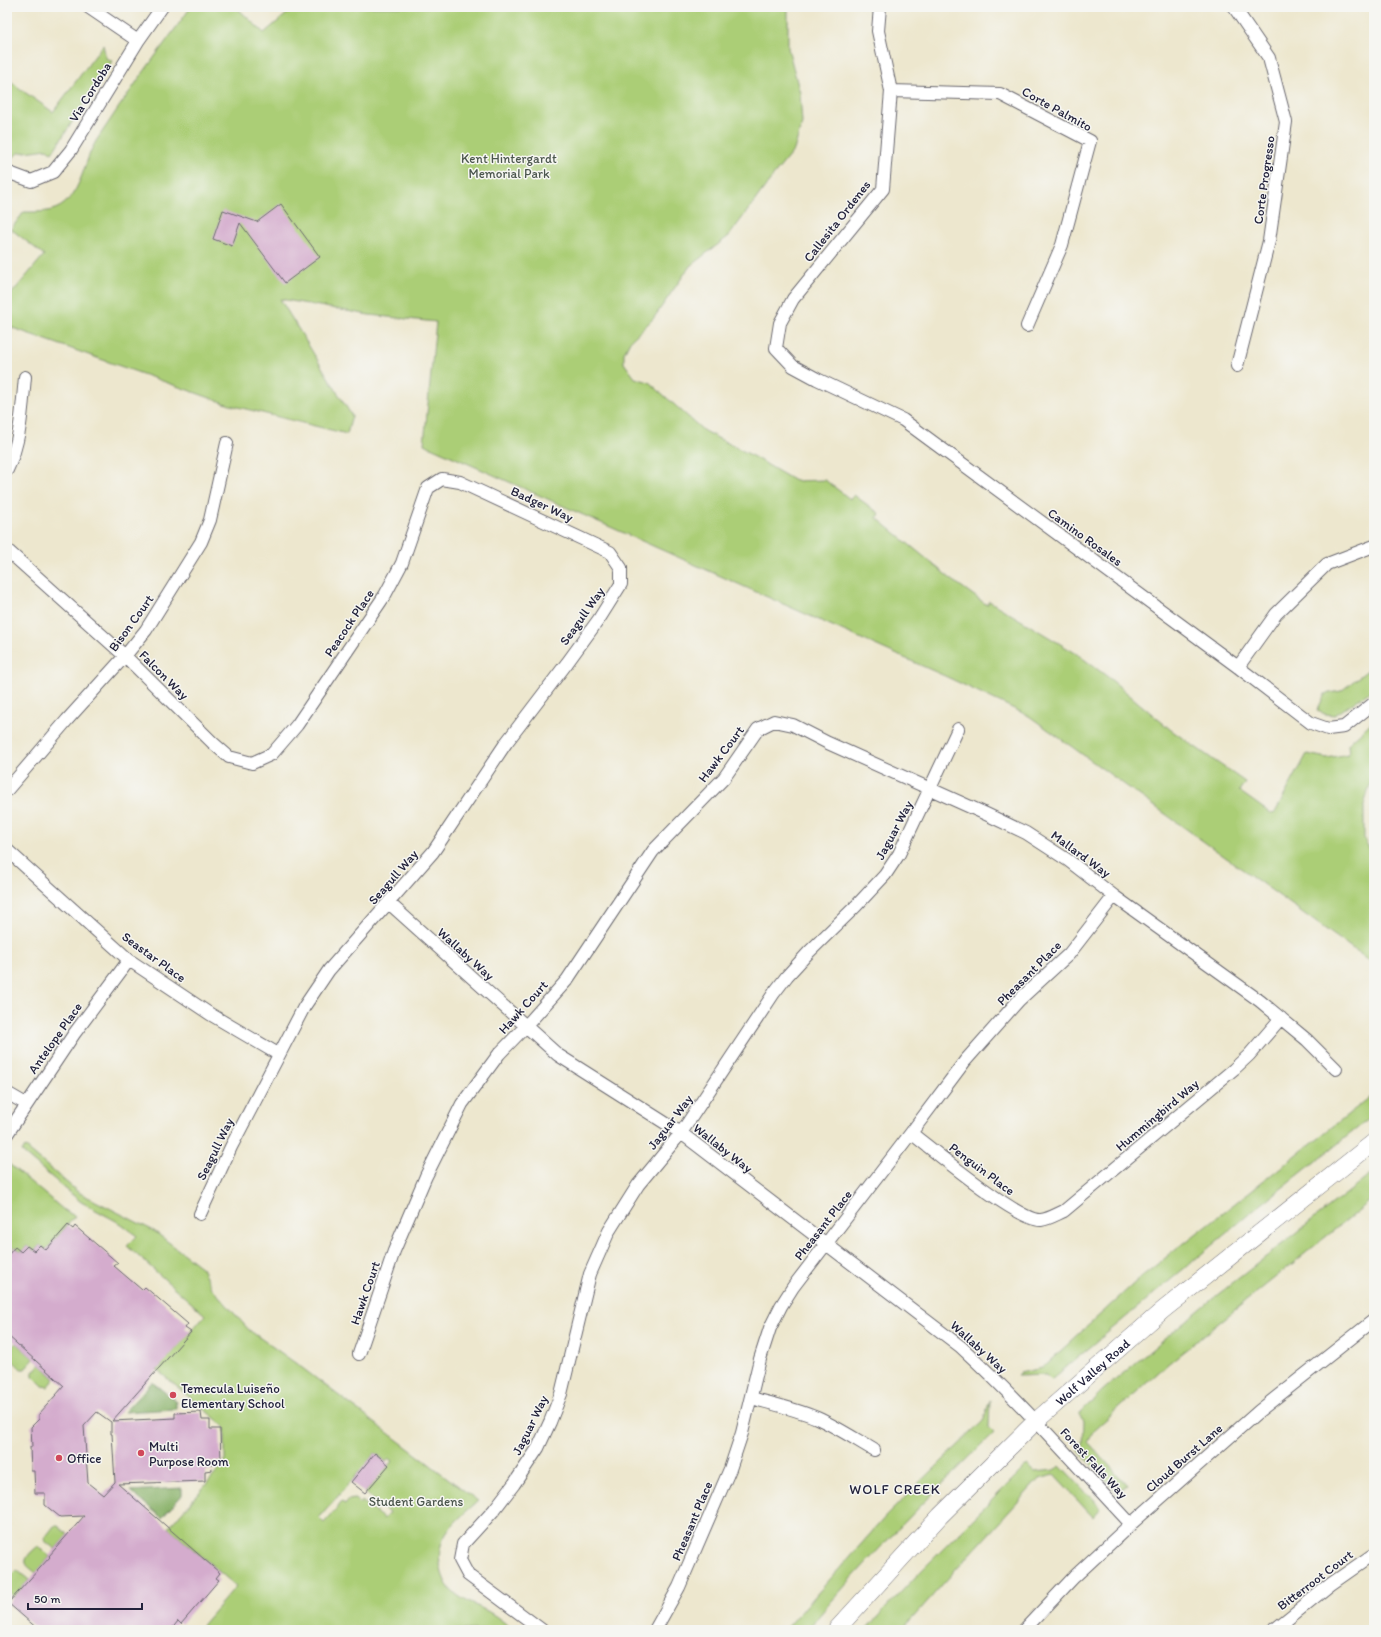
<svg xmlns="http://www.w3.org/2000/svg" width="1381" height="1637" font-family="Itim,sans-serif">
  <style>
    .green { fill: #abce76; stroke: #667858; fill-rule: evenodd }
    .forest { fill: #88b167; stroke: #556a51 }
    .building { fill: #d4accd; fill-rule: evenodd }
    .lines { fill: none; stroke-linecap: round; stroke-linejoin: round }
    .minor-casing { stroke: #69676e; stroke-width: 14 }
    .secondary-casing { stroke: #69676e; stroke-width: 18 }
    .minor { stroke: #fff; stroke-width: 12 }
    .secondary { stroke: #fff; stroke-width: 17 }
    .poi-dot { fill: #d1495b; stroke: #f6f6f2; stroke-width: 1.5 }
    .labels { text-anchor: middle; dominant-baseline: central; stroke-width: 3; stroke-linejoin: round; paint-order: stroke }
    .street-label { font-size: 13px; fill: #22223b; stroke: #f6f6f2 }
    .park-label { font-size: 13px; fill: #4b564d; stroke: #f6f6f2 }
    .poi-label { font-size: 13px; fill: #22223b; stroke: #f6f6f2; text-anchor: start }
    .neighbourhood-label { font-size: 14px; letter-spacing: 1px; fill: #22223b; stroke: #f6f6f2 }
  </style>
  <rect width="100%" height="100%" fill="#f6f6f2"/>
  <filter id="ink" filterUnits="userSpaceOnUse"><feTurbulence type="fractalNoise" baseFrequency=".025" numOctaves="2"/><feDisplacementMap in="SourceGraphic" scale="8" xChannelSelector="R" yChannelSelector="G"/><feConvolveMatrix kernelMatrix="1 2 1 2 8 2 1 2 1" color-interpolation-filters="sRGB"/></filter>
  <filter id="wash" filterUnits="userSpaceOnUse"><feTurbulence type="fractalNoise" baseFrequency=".012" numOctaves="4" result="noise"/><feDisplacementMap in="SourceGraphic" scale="16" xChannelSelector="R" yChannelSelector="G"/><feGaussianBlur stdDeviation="0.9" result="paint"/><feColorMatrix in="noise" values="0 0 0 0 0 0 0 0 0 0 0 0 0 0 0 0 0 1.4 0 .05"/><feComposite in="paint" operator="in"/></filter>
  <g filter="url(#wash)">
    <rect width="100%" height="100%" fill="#ede7ce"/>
    <!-- green -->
    <path class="green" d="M 191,7 L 236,7 L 264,33 L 295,7 L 788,7 L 788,48 L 800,93 L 802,123 L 794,150 L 773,176 L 729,236 L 690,266 L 653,319 L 630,341 L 624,353 L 624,363 L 635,378 L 649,382 L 704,431 L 749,454 L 795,481 L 825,480 L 850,499 L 854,495 L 880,514 L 877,518 L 951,579 L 987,605 L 989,601 L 1077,654 L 1108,677 L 1171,730 L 1245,782 L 1239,791 L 1270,813 L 1274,814 L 1277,809 L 1307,754 L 1327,758 L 1349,754 L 1348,744 L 1374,720 L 1374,778 L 1371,782 L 1364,805 L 1364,839 L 1374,857 L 1374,964 L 1029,716 L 947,677 L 424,444 L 436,322 L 369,315 L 280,299 L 352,416 L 347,434 L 230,405 L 7,326 L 7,299 L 44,255 L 11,229 L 24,212 C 38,212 54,213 65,203 C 83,187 84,160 96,141 C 126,95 159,51 191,7 Z
      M 103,45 L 106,58 L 112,61 L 52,153 L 47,149 L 18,153 L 13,158 L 7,154 L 7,78 L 23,91 L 53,112 Z
      M 1374,665 L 1374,689 L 1335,715 L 1325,714 L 1317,711 L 1325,694 L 1341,691 Z
      M 1374,1094 L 1374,1115 L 1248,1215 L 1051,1380 L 1046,1375 L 1017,1376 L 1020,1373 L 1042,1368 L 1141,1277 Z
      M 25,1147 L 78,1192 L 154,1231 L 202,1268 L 211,1287 L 249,1330 L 301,1367 L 478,1501 C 457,1520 433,1537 441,1569 C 443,1578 447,1587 454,1593 C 464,1601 478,1606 489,1612 C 498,1617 506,1624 514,1630 L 198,1630 L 236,1586 L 168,1528 L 225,1463 L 225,1429 L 223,1425 L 157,1370 L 205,1315 L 127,1246 L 137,1236 L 116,1221 L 81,1202 L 22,1152 ZM 375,1453 L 386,1462 L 389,1459 L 392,1461 L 381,1474 L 367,1463 ZM 360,1471 L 373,1483 L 365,1493 L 389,1513 L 384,1519 L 362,1501 L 360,1504 L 355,1499 L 348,1500 L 345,1504 L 342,1502 L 324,1523 L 319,1518 Z
      M 9,1164 L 65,1211 L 75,1216 L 46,1250 L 40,1245 L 34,1251 L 27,1246 L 21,1252 L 15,1247 L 7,1256 L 7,1167 Z
      M 1374,1172 L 1374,1198 L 1169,1363 L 1093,1431 L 1088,1442 L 1127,1485 L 1118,1493 L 1078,1450 L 1083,1446 L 1084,1420 L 1079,1414 L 1102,1391 L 1216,1296 Z
      M 16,1343 L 34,1359 L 25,1369 L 21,1369 L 8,1356 L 8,1351 Z
      M 40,1364 L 55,1379 L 48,1387 L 43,1386 L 33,1376 L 33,1372 Z
      M 990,1400 L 989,1428 L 994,1433 C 929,1497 865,1560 807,1630 L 785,1630 L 886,1516 L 983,1421 Z
      M 1027,1465 L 1035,1472 L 1055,1470 L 1060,1465 L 1101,1508 L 1093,1517 L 1054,1475 L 1039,1479 L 942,1585 L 902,1630 L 865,1630 L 921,1571 Z
      M 54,1526 L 58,1526 L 68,1535 L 55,1549 L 45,1541 L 44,1539 Z
      M 37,1547 L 40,1547 L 50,1557 L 36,1573 C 33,1570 27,1567 26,1563 C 24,1558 33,1550 37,1547 Z
      M 17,1570 L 29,1580 L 14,1597 L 7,1591 L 7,1580 Z"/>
    <!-- forest -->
    <path class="forest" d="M 152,1382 L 176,1401 L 176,1409 L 124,1412 Z
      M 182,1488 L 182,1495 L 162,1518 L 130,1491 Z"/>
    <g id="blocks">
      <!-- building -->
      <path class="building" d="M 281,204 L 320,257 L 285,283 L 240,223 L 232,246 L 213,239 L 223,210 L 257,222 Z
        M 68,1225 L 73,1229 L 75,1226 L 118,1263 L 114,1266 L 142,1290 L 145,1287 L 188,1324 L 185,1328 L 191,1332 L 112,1421 L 175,1418 L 175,1413 L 201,1412 L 202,1420 L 210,1420 L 210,1429 L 220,1429 L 221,1461 L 211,1461 L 212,1470 L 205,1471 L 205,1481 L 118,1484 L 220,1573 L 216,1578 L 219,1580 L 181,1624 L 178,1621 L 171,1630 L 39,1630 L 8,1603 L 50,1557 L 49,1556 L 84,1516 L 60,1517 L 45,1505 L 45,1493 L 35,1493 L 34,1471 L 31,1471 L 30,1447 L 32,1447 L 31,1427 L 39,1419 L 39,1414 L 64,1386 L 7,1335 L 7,1256 L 15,1247 L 21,1252 L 27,1246 L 34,1251 L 40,1245 L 46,1250 ZM 97,1412 L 111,1422 L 111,1434 L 112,1434 L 115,1482 L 103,1495 L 88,1483 L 84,1426 Z
        M 375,1453 L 389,1465 L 365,1493 L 351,1482 Z"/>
    </g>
  </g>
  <g filter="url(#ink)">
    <use href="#blocks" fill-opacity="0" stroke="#69676e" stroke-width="1"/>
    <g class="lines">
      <defs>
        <path id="minor" d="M 88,7 L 138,41
          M 880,7 L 878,31 L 891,91 L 883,189 L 793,299 L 780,323 L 776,348 L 793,366 L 817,379 L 903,420 L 1238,667 L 1311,723 L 1328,729 L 1344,727 L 1374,703
          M 1234,7 L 1269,58 L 1286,122 L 1269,241 L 1237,366
          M 891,91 L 1000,94 L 1090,141 L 1062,245 L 1027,326
          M 7,172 L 31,181 L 53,172 L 71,150 L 138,41 L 162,7
          M 7,470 C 21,441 22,408 25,377
          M 7,550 L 125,656 L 213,743 L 229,757 L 252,763 L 272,754 L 297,725 L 385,595 L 402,563 L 428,488 L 442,479 L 460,482 L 610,552 L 621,568 L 621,584 L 599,619 L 567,663 L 506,743 L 433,852 L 329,970 L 304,1007 L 231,1147 L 200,1214
          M 1238,667 L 1276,614 L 1327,564 L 1374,546
          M 7,790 L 67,720 L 125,656 L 146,630 L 201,542 L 210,520 L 227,443
          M 7,850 L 129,960 L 210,1014 L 278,1054
          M 389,903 L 558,1055 L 681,1133 L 961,1347 C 1022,1403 1075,1464 1131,1524
          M 7,1093 L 26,1104
          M 911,1133 C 933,1150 1019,1222 1041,1220 C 1049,1219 1057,1214 1064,1211 L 1234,1069 L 1249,1055 L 1281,1018
          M 7,1134 L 74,1034 L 129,960
          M 359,1354 L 394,1251 L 426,1176 L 462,1104 L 499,1054 L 526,1026 L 567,980 L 653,851 L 724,778 L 758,729 L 774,721 L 793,725 L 828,743 L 986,814 L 1026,833 L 1069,861 L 1114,896 L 1260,1001 L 1307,1040 L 1336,1069
          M 751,1398 C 773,1404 796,1409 817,1418 C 837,1427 855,1439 874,1450
          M 542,1630 L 468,1575 L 460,1560 L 463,1544 L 494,1510 L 514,1484 L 538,1448 L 550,1422 L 561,1394 L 590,1274 L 609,1231 L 638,1185 L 681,1133 L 774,993 L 787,976 L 809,952 L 856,906 L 885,875 L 899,854 L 958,729
          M 655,1630 L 679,1587 L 730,1469 L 742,1433 L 760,1359 L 770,1328 L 781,1306 L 793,1287 L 911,1133 L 965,1061 L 1019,1000 L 1069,954 L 1114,896
          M 1024,1630 L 1074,1577 L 1131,1524 L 1259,1411 L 1374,1320
          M 1274,1630 L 1331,1584 L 1374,1554"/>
        <g id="secondary">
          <path id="s1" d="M 836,1630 L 940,1516 L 1036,1421 L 1163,1310 L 1374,1142"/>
        </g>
      </defs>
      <!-- minor casing -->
      <use href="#minor" class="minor-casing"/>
      <!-- secondary casing -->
      <use href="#secondary" class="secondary-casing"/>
      <!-- minor -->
      <use href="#minor" class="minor"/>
      <!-- secondary -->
      <use href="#secondary" class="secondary"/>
    </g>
  </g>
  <!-- markers -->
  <g class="poi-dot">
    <circle cx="173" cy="1395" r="4"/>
    <circle cx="141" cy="1453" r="4"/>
    <circle cx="59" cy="1458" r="4"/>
  </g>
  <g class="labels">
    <!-- street labels -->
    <g class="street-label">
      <text transform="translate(90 92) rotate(-58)">Via Cordoba</text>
      <text transform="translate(1057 109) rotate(29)">Corte Palmito</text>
      <text transform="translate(1264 180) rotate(-82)">Corte Progresso</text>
      <text transform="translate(837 221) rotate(-52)">Callesita Ordenes</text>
      <text transform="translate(542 504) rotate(25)">Badger Way</text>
      <text transform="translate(1085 537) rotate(36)">Camino Rosales</text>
      <text transform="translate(582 616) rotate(-55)">Seagull Way</text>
      <text transform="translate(131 623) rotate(-54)">Bison Court</text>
      <text transform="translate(349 623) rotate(-56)">Peacock Place</text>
      <text transform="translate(164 675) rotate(45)">Falcon Way</text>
      <text transform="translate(721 754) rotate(-53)">Hawk Court</text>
      <text transform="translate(894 830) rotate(-62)">Jaguar Way</text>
      <text transform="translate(1081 854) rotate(36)">Mallard Way</text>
      <text transform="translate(393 877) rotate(-49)">Seagull Way</text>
      <text transform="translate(466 954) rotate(42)">Wallaby Way</text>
      <text transform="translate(154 957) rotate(36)">Seastar Place</text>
      <text transform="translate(1029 973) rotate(-45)">Pheasant Place</text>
      <text transform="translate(523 1007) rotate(-48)">Hawk Court</text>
      <text transform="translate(55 1038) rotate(-55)">Antelope Place</text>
      <text transform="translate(1157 1115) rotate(-40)">Hummingbird Way</text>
      <text transform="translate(670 1122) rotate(-53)">Jaguar Way</text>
      <text transform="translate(723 1148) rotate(38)">Wallaby Way</text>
      <text transform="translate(215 1149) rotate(-64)">Seagull Way</text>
      <text transform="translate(982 1169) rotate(37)">Penguin Place</text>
      <text transform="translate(823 1225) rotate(-52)">Pheasant Place</text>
      <text transform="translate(365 1293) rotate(-71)">Hawk Court</text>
      <text transform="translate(979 1347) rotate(42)">Wallaby Way</text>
      <text stroke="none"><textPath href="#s1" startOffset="364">Wolf Valley Road</textPath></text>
      <text transform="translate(530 1425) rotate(-64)">Jaguar Way</text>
      <text transform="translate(1184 1458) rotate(-41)">Cloud Burst Lane</text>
      <text transform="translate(1094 1463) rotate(47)">Forest Falls Way</text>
      <text transform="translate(692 1521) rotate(-67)">Pheasant Place</text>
      <text transform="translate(1315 1580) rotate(-37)">Bitterroot Court</text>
    </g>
    <!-- park labels -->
    <g class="park-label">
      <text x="509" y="158">Kent Hintergardt<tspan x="509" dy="15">Memorial Park</tspan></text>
      <text x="416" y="1501">Student Gardens</text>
    </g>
    <!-- poi labels -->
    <g class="poi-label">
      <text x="181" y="1388">Temecula Luiseño<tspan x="181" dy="15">Elementary School</tspan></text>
      <text x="149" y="1446">Multi<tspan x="149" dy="15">Purpose Room</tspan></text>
      <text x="67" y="1458">Office</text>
    </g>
    <!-- neighbourhood labels -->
    <g class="neighbourhood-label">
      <text x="895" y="1489">WOLF CREEK</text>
    </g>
  </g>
  <!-- margin -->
  <rect width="1381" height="1637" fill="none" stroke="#f6f6f2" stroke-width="24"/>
  <!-- scale -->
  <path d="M28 1603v6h114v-6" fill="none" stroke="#22223b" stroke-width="2"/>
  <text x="34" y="1603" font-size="12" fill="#22223b" stroke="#f6f6f2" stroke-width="3" paint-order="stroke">50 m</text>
</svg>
